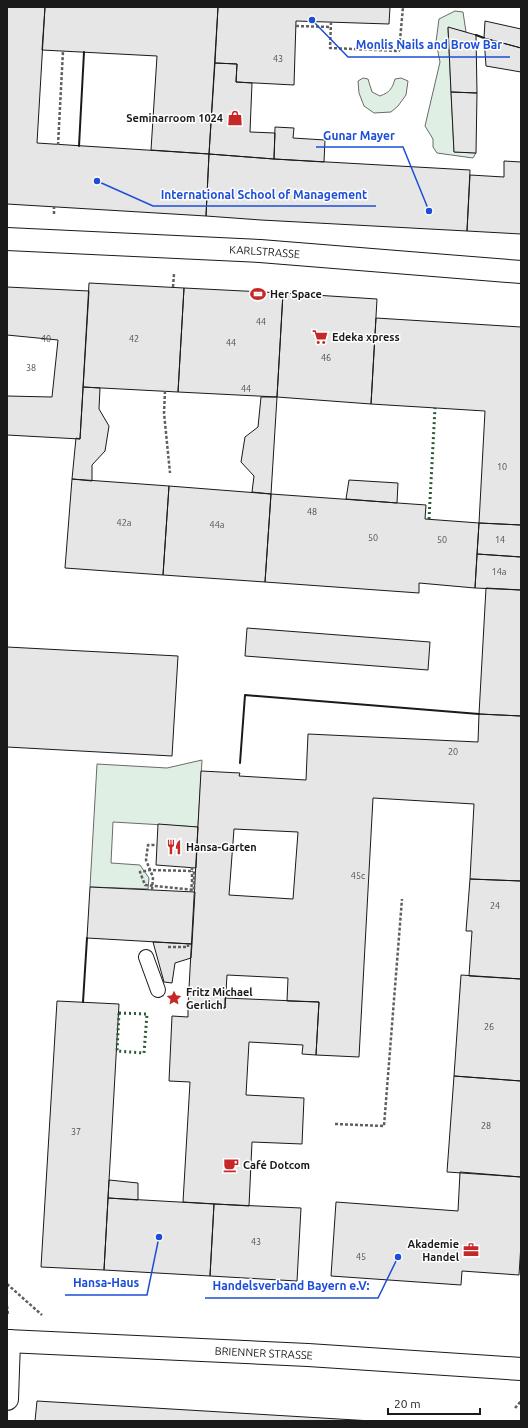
<svg xmlns="http://www.w3.org/2000/svg" width="528" height="1428" font-family="Ubuntu,sans-serif">
  <style>
    .green { fill: #e0efe3; stroke: #6a6a6a }
    .building { fill: #e6e6e6; stroke: #1a1a1a; fill-rule: evenodd }
    .lines { fill: none; stroke-linecap: round; stroke-linejoin: round }
    .service-casing { stroke: #1a1a1a; stroke-width: 16 }
    .minor-casing { stroke: #1a1a1a; stroke-width: 24 }
    .secondary-casing { stroke: #1a1a1a; stroke-width: 24 }
    .path { stroke: #5f5f5f; stroke-width: 2.5; stroke-dasharray: 3 2; stroke-linecap: butt }
    .service { stroke: #fff; stroke-width: 14 }
    .minor { stroke: #fff; stroke-width: 22 }
    .secondary { stroke: #fff; stroke-width: 22 }
    .path-bridge { stroke: #5f5f5f; stroke-width: 2.5; stroke-dasharray: 3 2; stroke-linecap: butt }
    .hedge { stroke: #2b5a34; stroke-width: 3; stroke-dasharray: 2 3; stroke-linecap: butt }
    .wall { stroke: #1a1a1a; stroke-width: 2 }
    .labels { text-anchor: middle; dominant-baseline: central; stroke-width: 3; stroke-linejoin: round; paint-order: stroke }
    .number-label { font-size: 9px; fill: #4d4d4d }
    .poi-label { font-size: 11px; font-weight: bold; fill: #1a1a1a; stroke: #fff; text-anchor: start }
    .street-label { font-size: 11px; fill: #1a1a1a; stroke: #fff }
    .leader { fill: none; stroke: #1d4ed8; stroke-width: 1.5 }
    .callout-dot { fill: #1d4ed8; stroke: #fff; stroke-width: 1.5 }
    .callout-label { font-size: 12px; text-anchor: middle; font-weight: bold; fill: #1d4ed8; stroke: #fff; stroke-width: 3; stroke-linejoin: round; paint-order: stroke }
  </style>
  <rect width="100%" height="100%" fill="#fff"/>
  <!-- green -->
  <path class="green" d="M 455,11 L 463,12 L 466,32 L 448,28 L 454,152 L 476,153 L 473,158 L 437,153 L 433,147 L 433,139 L 425,126 L 440,62 L 436,42 L 439,19 Z
    M 363,78 L 368,79 L 372,92 L 380,96 C 390,92 392,89 395,79 L 401,78 L 408,81 L 406,95 L 398,106 L 391,112 L 374,113 L 364,106 L 359,93 L 358,81 Z
    M 202,760 L 198,827 L 113,822 L 111,863 L 140,865 L 149,878 L 148,889 L 90,887 L 97,764 L 167,768 Z"/>
  <!-- building -->
  <path class="building" d="M 7,7 L 45,7 L 37,143 L 209,154 L 206,216 L 7,204 Z
    M 45,7 L 218,7 L 209,154 L 151,150 L 157,56 L 42,50 Z
    M 218,7 L 390,7 L 389,24 L 296,21 L 294,85 L 236,82 L 237,64 L 215,63 Z
    M 485,21 L 521,29 L 521,48 L 484,38 Z
    M 448,27 L 476,35 L 477,93 L 451,92 Z
    M 484,38 L 521,48 L 521,72 L 486,66 Z
    M 215,63 L 237,64 L 236,82 L 252,83 L 250,132 L 275,133 L 274,159 L 209,154 Z
    M 451,92 L 477,93 L 476,153 L 454,152 Z
    M 275,127 L 294,128 L 293,138 L 325,140 L 324,162 L 274,159 Z
    M 209,154 L 274,159 L 470,170 L 467,231 L 261,220 L 206,216 Z
    M 504,161 L 521,162 L 521,234 L 467,231 L 470,175 L 504,177 Z
    M 89,283 L 184,288 L 178,392 L 83,387 Z
    M 7,287 L 89,291 L 80,439 L 7,435 Z
    M 184,288 L 283,293 L 277,397 L 178,392 Z
    M 283,293 L 377,299 L 371,404 L 277,397 Z
    M 376,318 L 521,327 L 521,525 L 479,523 L 485,411 L 371,404 Z
    M 7,335 L 58,340 L 52,397 L 7,396 Z
    M 83,387 L 100,388 L 99,409 L 109,426 L 105,451 L 92,465 L 92,481 L 72,479 L 76,438 L 80,439 Z
    M 261,397 L 277,397 L 271,494 L 252,492 L 254,476 L 241,462 L 245,437 L 258,427 Z
    M 72,479 L 169,486 L 163,575 L 65,568 Z
    M 349,480 L 398,483 L 397,503 L 346,499 Z
    M 169,486 L 271,494 L 265,582 L 163,575 Z
    M 271,494 L 426,505 L 425,519 L 479,523 L 475,588 L 419,583 L 419,593 L 265,582 Z
    M 479,523 L 521,525 L 521,557 L 477,554 Z
    M 477,554 L 521,557 L 521,590 L 475,588 Z
    M 486,588 L 521,590 L 521,716 L 479,714 Z
    M 247,628 L 430,642 L 428,670 L 245,656 Z
    M 7,647 L 178,656 L 172,756 L 7,747 Z
    M 479,714 L 521,716 L 521,881 L 470,879 L 474,804 L 373,798 L 359,1057 L 316,1055 L 319,1002 L 287,1001 L 288,978 L 227,975 L 225,1008 L 188,1006 L 201,771 L 240,773 L 239,776 L 306,780 L 308,734 L 478,742 ZM 234,829 L 298,832 L 293,899 L 229,895 Z
    M 158,824 L 198,827 L 196,868 L 156,865 Z
    M 470,879 L 521,881 L 521,979 L 469,976 L 472,931 L 466,931 Z
    M 90,887 L 195,892 L 192,944 L 87,938 Z
    M 153,942 L 192,944 L 191,958 L 175,963 L 172,983 L 164,982 Z
    M 461,975 L 521,979 L 521,1081 L 454,1076 Z
    M 225,998 L 319,1002 L 316,1055 L 302,1054 L 303,1045 L 249,1042 L 246,1095 L 304,1098 L 302,1144 L 252,1142 L 249,1206 L 183,1202 L 190,1082 L 169,1081 L 172,1016 L 188,1017 L 188,1006 L 225,1008 Z
    M 57,1001 L 119,1004 L 104,1270 L 41,1267 Z
    M 454,1076 L 521,1081 L 521,1177 L 447,1172 Z
    M 460,1172 L 521,1177 L 521,1244 L 519,1275 L 462,1271 L 461,1285 L 331,1276 L 336,1202 L 458,1211 Z
    M 109,1180 L 138,1183 L 138,1200 L 108,1198 Z
    M 108,1198 L 214,1204 L 210,1276 L 104,1270 Z
    M 214,1204 L 301,1208 L 297,1281 L 210,1276 Z
    M 37,1401 L 372,1421 L 35,1421 Z"/>
  <g class="lines">
    <defs>
      <path id="service" d="M 146,957 L 158,990"/>
      <g id="minor">
        <path id="s1" d="M 7,239 L 260,251 L 521,272"/>
        <path d="M 7,1399 L 9,1341"/>
      </g>
      <g id="secondary">
        <path id="s2" d="M 7,1341 L 308,1355 L 521,1369"/>
      </g>
    </defs>
    <!-- service casing -->
    <use href="#service" class="service-casing"/>
    <!-- minor casing -->
    <use href="#minor" class="minor-casing"/>
    <!-- secondary casing -->
    <use href="#secondary" class="secondary-casing"/>
    <!-- path -->
    <path class="path" d="M 331,22 L 330,48 L 399,51 L 403,7
      M 296,26 L 331,27
      M 58,145 L 63,51
      M 54,214 L 54,206
      M 173,287 L 174,274
      M 165,391 L 164,413 L 170,473
      M 192,867 L 192,871 L 150,870 L 140,872 L 145,885 L 194,890 L 194,871 L 192,871
      M 192,882 L 192,871
      M 152,890 L 153,877 L 146,860 L 148,845 L 157,845
      M 168,947 L 188,947 L 188,944
      M 335,1124 L 384,1126 L 402,899
      M 7,1284 L 42,1315
      M 7,1306 L 8,1315
      M 515,1408 L 521,1401"/>
    <!-- service -->
    <use href="#service" class="service"/>
    <!-- minor -->
    <use href="#minor" class="minor"/>
    <!-- secondary -->
    <use href="#secondary" class="secondary"/>
    <!-- path-bridge -->
    <path class="path-bridge" d="M 191,892 L 192,882"/>
    <!-- hedge -->
    <path class="hedge" d="M 429,519 L 435,408
      M 119,1013 L 147,1014 L 144,1053 L 117,1051 Z"/>
    <!-- wall -->
    <path class="wall" d="M 476,35 L 484,38
      M 79,146 L 84,52
      M 240,763 L 245,695 L 479,714
      M 83,1002 L 87,938"/>
  </g>
  <!-- icons -->
  <defs>
    <symbol id="shop-bare" viewBox="-9 -9 18 18"><path d="M-5-2.5h2.3a2.7 3.5 0 0 1 5.4 0H5L5.5 6h-11ZM-1.5-2.5h3a1.5 2.3 0 0 0-3 0Z" fill="#c62828" stroke="#fff" stroke-width="2.5" paint-order="stroke"/></symbol>
    <symbol id="stadium-bare" viewBox="-9 -9 18 18"><path d="M0-5a6.5 5 0 1 0 0 10a6.5 5 0 1 0 0-10ZM-3.5-1.8h7v3.6h-7Z" fill="#c62828" stroke="#fff" stroke-width="2.5" paint-order="stroke"/></symbol>
    <symbol id="supermarket-bare" viewBox="-9 -9 18 18"><path d="M-6-5.5h2.5l.6 2H6L4.5 2H-2.5L-4.4-4H-6ZM-1.5 3.2a1.3 1.3 0 1 0 .1 0ZM3 3.2a1.3 1.3 0 1 0 .1 0Z" fill="#c62828" stroke="#fff" stroke-width="2.5" paint-order="stroke"/></symbol>
    <symbol id="restaurant-bare" viewBox="-9 -9 18 18"><path d="M-5-6h1v4h1v-4h1v4h1v-4h1v5L-1.5 .5V6h-2V.5L-5-1ZM5-6V6H3V1.5H1.5Q1.5-4 5-6Z" fill="#c62828" stroke="#fff" stroke-width="2.5" paint-order="stroke"/></symbol>
    <symbol id="sight-bare" viewBox="-9 -9 18 18"><path d="M0-6L1.8-2.2L6-1.7L2.9 1.2L3.7 5.4L0 3.3L-3.7 5.4L-2.9 1.2L-6-1.7L-1.8-2.2Z" fill="#c62828" stroke="#fff" stroke-width="2.5" paint-order="stroke"/></symbol>
    <symbol id="cafe-bare" viewBox="-9 -9 18 18"><path d="M-5.5-4.5H6V0H3Q3 3.5 0 3.5H-2.5Q-5.5 3.5-5.5 0ZM3-3.2v2h1.7v-2ZM-6 4.5H4V6H-6Z" fill="#c62828" stroke="#fff" stroke-width="2.5" paint-order="stroke"/></symbol>
    <symbol id="office-bare" viewBox="-9 -9 18 18"><path d="M-6-3h4V-5.5h4V-3h4V5H-6ZM-1-4.5V-3h2v-1.5ZM-6 0V1H6V0Z" fill="#c62828" stroke="#fff" stroke-width="2.5" paint-order="stroke"/></symbol>
  </defs>
  <g fill-rule="evenodd">
    <use href="#shop-bare" x="224" y="107" width="22" height="22"/>
    <use href="#stadium-bare" x="247" y="283" width="22" height="22"/>
    <use href="#supermarket-bare" x="309" y="326" width="22" height="22"/>
    <use href="#restaurant-bare" x="163" y="836" width="22" height="22"/>
    <use href="#sight-bare" x="163" y="987" width="22" height="22"/>
    <use href="#cafe-bare" x="220" y="1154" width="22" height="22"/>
    <use href="#office-bare" x="460" y="1239" width="22" height="22"/>
  </g>
  <g class="labels">
    <!-- number labels -->
    <g class="number-label">
      <text x="278" y="59">43</text>
      <text x="261" y="322">44</text>
      <text x="46" y="339">40</text>
      <text x="134" y="339">42</text>
      <text x="231" y="343">44</text>
      <text x="326" y="358">46</text>
      <text x="31" y="368">38</text>
      <text x="246" y="389">44</text>
      <text x="502" y="467">10</text>
      <text x="312" y="512">48</text>
      <text x="124" y="523">42a</text>
      <text x="217" y="525">44a</text>
      <text x="373" y="538">50</text>
      <text x="442" y="540">50</text>
      <text x="500" y="540">14</text>
      <text x="499" y="572">14a</text>
      <text x="453" y="752">20</text>
      <text x="358" y="876">45c</text>
      <text x="495" y="906">24</text>
      <text x="489" y="1027">26</text>
      <text x="486" y="1126">28</text>
      <text x="76" y="1132">37</text>
      <text x="256" y="1242">43</text>
      <text x="361" y="1257">45</text>
    </g>
    <!-- poi labels -->
    <g class="poi-label">
      <text x="223" y="118" text-anchor="end">Seminarroom 1024</text>
      <text x="270" y="294">Her Space</text>
      <text x="332" y="337">Edeka xpress</text>
      <text x="186" y="847">Hansa-Garten</text>
      <text x="186" y="992">Fritz Michael<tspan x="186" dy="13">Gerlich</tspan></text>
      <text x="243" y="1165">Café Dotcom</text>
      <text x="459" y="1244" text-anchor="end">Akademie<tspan x="459" dy="13">Handel</tspan></text>
    </g>
    <!-- street labels -->
    <g class="street-label">
      <text stroke="none"><textPath href="#s1" startOffset="258">KARLSTRASSE</textPath></text>
      <text stroke="none"><textPath href="#s2" startOffset="257">BRIENNER STRASSE</textPath></text>
    </g>
  </g>
  <!-- callouts -->
  <path class="leader" d="M312 20L348 57H510M429 211L403 147H316M97 181L153 206H376M159 1237L147 1295H65M398 1257L378 1298H205"/>
  <g class="callout-dot">
    <circle cx="312" cy="20" r="4"/>
    <circle cx="429" cy="211" r="4"/>
    <circle cx="97" cy="181" r="4"/>
    <circle cx="159" cy="1237" r="4"/>
    <circle cx="398" cy="1257" r="4"/>
  </g>
  <g class="callout-label">
    <text x="429" y="49">Monlis Nails and Brow Bar</text>
    <text x="359" y="140">Gunar Mayer</text>
    <text x="264" y="199">International School of Management</text>
    <text x="106" y="1287">Hansa-Haus</text>
    <text x="291" y="1290">Handelsverband Bayern e.V:</text>
  </g>
  <!-- border -->
  <rect width="528" height="1428" fill="none" stroke="#1a1a1a" stroke-width="16"/>
  <!-- scale -->
  <path d="M388 1408v6h92v-6" fill="none" stroke="#1a1a1a" stroke-width="2"/>
  <text x="394" y="1408" font-size="12" fill="#1a1a1a" stroke="#ffffff" stroke-width="3" paint-order="stroke">20 m</text>
</svg>
